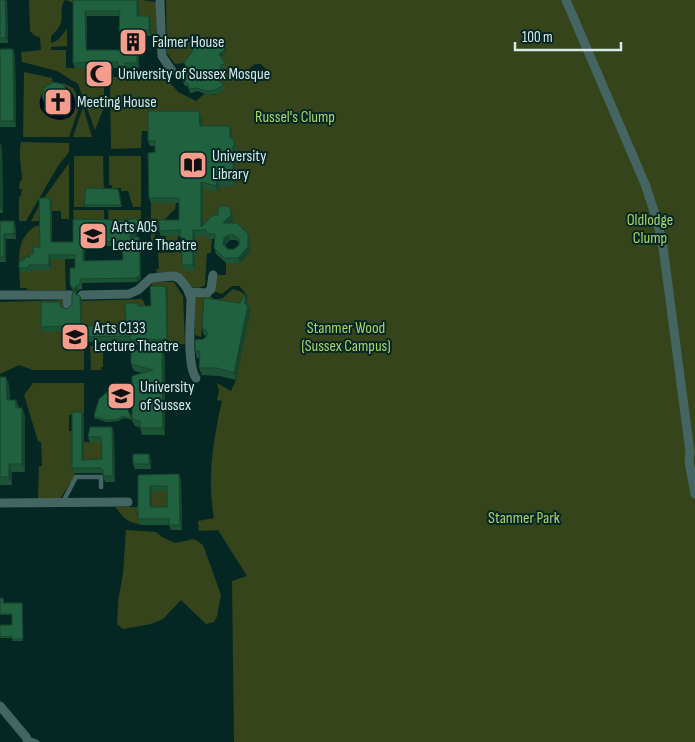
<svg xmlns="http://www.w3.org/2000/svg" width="695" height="742" font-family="'Sofia Sans Condensed',sans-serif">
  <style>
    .green { fill: #35441b; fill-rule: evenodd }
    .water { fill: #010d1f }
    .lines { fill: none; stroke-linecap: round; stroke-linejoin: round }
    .lane { stroke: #446562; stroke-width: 4.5 }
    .street { stroke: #446562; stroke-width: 9 }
    .wall { fill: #1c5337; fill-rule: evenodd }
    .shaded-wall { fill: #16442d }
    .building { fill: #206140; stroke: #16442d; fill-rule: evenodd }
    .labels { text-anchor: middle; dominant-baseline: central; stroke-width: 4; stroke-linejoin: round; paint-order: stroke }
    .poi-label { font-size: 16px; fill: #d7e9e7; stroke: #052724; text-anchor: start }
    .park-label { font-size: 16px; fill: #add26a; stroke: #052724 }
  </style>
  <rect width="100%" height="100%" fill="#052724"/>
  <!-- green -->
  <path class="green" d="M 29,0 L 65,0 C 56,12 70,20 51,36 L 51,43 L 58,40 L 67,29 L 67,46 L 51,47 L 51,50 L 66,50 L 66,68 L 94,68 L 95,79 L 104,79 L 104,107 L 95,130 L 78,84 L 57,71 L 22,62 L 21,52 L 41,50 L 40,38 L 34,35 L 30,31 Z
    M 66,0 L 142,0 L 155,2 L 157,6 L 156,35 L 151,36 L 151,22 L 134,16 L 75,4 Z
    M 166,0 L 695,0 L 695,742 L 234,742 L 232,581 L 247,576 L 218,530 L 199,531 L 198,521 L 214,518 C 207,478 213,441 222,401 L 217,400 L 219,391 L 217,383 L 231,391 L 236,380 L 250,312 L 249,307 L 245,303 L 247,295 L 239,286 L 232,286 L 222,294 L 215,292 L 217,275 L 226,275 L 226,263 L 250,253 L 229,224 L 233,220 L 233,216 L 203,225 L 202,187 L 235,185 L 235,151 L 202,131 L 201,116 L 150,131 L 142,131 L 141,148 L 111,149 L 110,77 L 144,77 L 160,74 L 168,80 L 178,92 L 196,101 L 204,94 L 214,95 L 225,89 L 219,83 L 223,73 L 219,59 L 221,54 L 226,53 L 226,48 L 186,63 L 175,64 L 167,53 ZM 255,64 L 261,64 L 266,69 L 265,77 L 261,81 L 255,81 L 249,77 L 249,69 Z
    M 24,72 L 52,78 L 53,84 L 41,108 L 59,120 L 75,106 C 76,94 67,92 63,83 L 73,88 L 81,102 L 69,137 L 23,137 Z
    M 83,107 L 92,137 L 73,137 Z
    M 21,142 L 69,143 L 69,152 L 58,166 L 26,221 L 19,221 L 19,197 L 21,196 L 22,189 L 19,189 L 20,181 L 22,180 C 22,167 18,156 21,142 Z
    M 74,156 L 103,156 L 104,193 L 85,200 L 84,207 L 74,207 Z
    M 109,156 L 141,156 L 141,207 L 133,207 L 128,191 L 121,191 L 121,188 L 112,189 L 112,185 L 109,185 Z
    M 69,163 L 69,219 L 61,219 L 61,211 L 52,211 L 52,202 L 41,221 L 31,221 L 41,202 Z
    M 151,203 L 176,203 L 175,209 L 158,226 L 151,247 Z
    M 73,210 L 104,210 L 104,224 L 89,224 L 89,219 L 74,219 Z
    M 108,210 L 141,210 L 141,226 L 137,223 L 109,224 Z
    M 36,226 L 41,226 L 41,252 L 31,259 L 31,272 L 31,270 L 50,270 L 42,259 L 65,259 L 66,290 L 27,290 L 27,288 L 20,288 C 20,265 13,239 36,226 Z
    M 166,236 L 178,236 L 178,250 L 156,250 L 159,239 L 165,239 Z
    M 193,236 L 208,236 L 208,239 L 212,239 L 211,253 L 207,253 L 205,285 C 195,294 168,278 157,273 L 156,269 L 159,269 L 158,253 L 181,252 L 181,243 L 184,243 L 195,270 L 195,256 L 197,256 L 197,249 L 195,249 Z
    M 152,282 L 174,282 L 183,296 L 185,344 L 168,344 L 167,311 L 159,306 L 168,305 L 168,291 L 152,291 Z
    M 233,289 L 242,292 L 244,295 L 242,304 L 204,304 L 201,337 L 195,335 L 194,298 L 196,295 L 209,295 L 215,300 L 223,298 Z
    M 142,299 C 151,311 139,320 131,330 L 82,331 L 82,301 Z
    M 65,300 L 65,307 L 42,307 L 65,324 L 84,342 L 84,370 L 33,370 L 19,365 L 0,374 L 0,302 Z
    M 90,346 L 103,346 L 103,367 L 101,367 L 101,370 L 91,370 Z
    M 33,383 L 84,383 L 84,414 L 69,415 L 69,431 L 74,431 L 75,476 L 60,499 L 38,499 L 39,466 L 42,466 L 41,442 L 38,441 L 24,395 Z
    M 84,442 L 103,442 L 104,465 L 84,465 Z
    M 152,491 L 169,491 L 169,513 L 152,513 Z
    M 115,507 L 140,507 L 140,524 C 127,523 123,517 115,507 Z
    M 126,530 L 156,532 L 162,537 L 175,543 L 194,539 L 203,545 L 221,595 L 217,616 L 214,622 L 206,624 L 181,600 L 163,619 L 151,624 L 123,629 L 117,624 L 118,601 L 123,574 Z"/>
  <!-- water -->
  <path class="water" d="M 64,86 C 70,89 74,94 75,101 C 80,135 19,118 47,87 C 46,99 42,109 55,115 C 71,115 75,100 64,91 Z"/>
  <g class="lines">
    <!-- lane -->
    <path class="lane" d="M 63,502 L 76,477 L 101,477 L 101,487
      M 27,738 L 37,742"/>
    <!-- street -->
    <path class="street" d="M 160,0 L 162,56 L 172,71
      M 566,0 L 645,184 L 657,220 L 663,247 L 690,452 L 689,462 L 695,494
      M 190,292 L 207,293 L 211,289 L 213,275
      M 0,295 L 70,295
      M 67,295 L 68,308
      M 82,295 L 129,294 L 138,290 L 151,278 L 174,276 L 179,278 L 187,288 L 191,298 C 191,316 186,364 196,378
      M 0,503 L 128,502
      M 0,706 L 26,737 L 28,742"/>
  </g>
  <!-- wall -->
  <path class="wall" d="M 0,0 L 7,0 L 8,43 L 0,43 Z
    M 73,0 L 139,4 L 139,16 L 151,22 L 151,36 L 139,36 L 139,68 L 127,68 L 127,71 L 120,71 L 119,68 L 104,68 L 104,79 L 94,79 L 92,74 L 92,68 L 75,68 L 73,63 ZM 87,16 L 119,16 L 119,30 L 121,36 L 124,36 L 124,50 L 87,50 Z
    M 224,45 L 226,53 L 221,57 L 225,63 L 226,67 L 222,69 L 222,77 L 220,82 L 224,85 L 226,89 L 217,94 L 207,95 L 198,91 L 190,93 L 188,87 L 184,85 L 181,75 L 187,69 Z
    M 0,49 L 15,55 L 16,127 L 0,127 Z
    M 68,92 L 70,99 L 69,110 L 62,115 L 51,114 L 45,104 L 42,97 Z
    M 201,116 L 201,126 L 230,126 L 232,131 L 232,138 L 233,138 L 237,151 L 235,151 L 235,186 L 219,186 L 218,191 L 203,188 L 203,225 L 233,216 L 233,220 L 230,223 L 248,234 L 250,239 L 250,253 L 240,263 L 226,263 L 216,254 L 214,248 L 215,239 L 208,239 L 207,236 L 195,236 L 195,243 L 197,248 L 197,256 L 195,256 L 195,270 L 184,270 L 182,265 L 182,242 L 180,236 L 161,236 L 159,231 L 179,220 L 179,203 L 151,203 L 149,198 L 155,152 L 155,146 L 150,146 L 148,141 ZM 230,240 L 236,240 L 239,242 L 239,245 L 234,249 L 228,249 L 226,247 L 226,244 Z
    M 0,143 L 2,148 L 3,213 L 0,213 Z
    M 119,190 L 122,207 L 85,207 L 84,205 Z
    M 50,198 L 52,202 L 52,242 L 73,242 L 141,226 L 141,230 L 135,237 L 140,241 L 141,279 L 137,282 L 82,283 L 82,289 L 78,290 L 76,294 L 82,301 L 82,326 L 126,325 L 138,303 L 139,306 L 151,306 L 168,291 L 168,344 L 132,345 L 130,341 L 71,342 L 70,337 L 70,331 L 43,332 L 41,327 L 62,307 L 67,309 L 72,305 L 74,292 L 72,289 L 70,285 L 75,268 L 75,259 L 51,259 L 51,270 L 31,270 L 31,272 L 21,272 L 19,268 L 22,261 L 30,257 L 40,247 ZM 85,246 L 122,246 L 123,260 L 85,261 Z
    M 0,221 L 16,227 L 16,239 L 6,239 L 6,262 L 0,262 Z
    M 247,300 L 248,305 L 250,312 L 236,380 L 220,376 L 202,375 L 199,368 L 200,358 L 197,358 L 195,351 L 206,336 L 204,335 L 202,328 L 240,303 Z
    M 162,350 L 165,357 L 165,435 L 142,435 L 140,427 L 135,426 L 132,420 L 124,418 L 118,421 L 107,422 L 94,418 L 94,416 L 99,399 L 132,419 L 143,373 L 134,371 L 131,364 Z
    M 0,377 L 9,384 L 10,400 L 16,400 L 19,408 L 22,408 L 25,416 L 25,472 L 12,472 L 12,485 L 0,485 Z
    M 84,417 L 84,460 L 102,459 L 101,442 L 90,442 L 88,437 L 114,433 L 115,482 L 105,482 L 103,474 L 101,473 L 74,473 L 72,468 Z
    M 151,460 L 151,469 L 135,469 L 133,464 Z
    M 179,474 L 181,480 L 182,530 L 171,530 L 169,525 L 140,525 L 138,519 L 138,475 ZM 152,491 L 167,491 L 167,507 L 152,507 Z
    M 0,598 L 3,598 L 4,603 L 22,603 L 23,641 L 12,641 L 12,638 L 0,638 ZM 0,615 L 12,615 L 12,625 L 0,625 Z"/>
  <!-- shaded-wall -->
  <path class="shaded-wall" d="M 5,0 L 7,0 L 8,43 L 6,38 Z
    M 137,0 L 139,4 L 139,22 L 137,16 Z
    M 85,11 L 87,16 L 87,56 L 86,50 Z
    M 149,16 L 151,22 L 151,36 L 149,30 Z
    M 137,30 L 139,36 L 139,68 L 137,63 Z
    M 224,45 L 226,53 L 220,58 L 219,54 Z
    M 13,49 L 15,55 L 16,127 L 14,121 Z
    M 102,62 L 104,68 L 104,79 L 102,74 Z
    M 221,65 L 222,69 L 222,77 L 219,84 L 218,80 Z
    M 68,92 L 70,99 L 69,110 L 62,115 L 59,108 Z
    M 199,111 L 201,116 L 202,131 L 200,126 Z
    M 230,126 L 232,131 L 232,143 L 230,138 Z
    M 0,143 L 2,148 L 3,213 L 1,208 Z
    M 233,146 L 235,151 L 235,186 L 233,180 Z
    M 217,180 L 219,186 L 218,191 L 216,186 Z
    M 201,182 L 203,188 L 203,230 L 201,227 Z
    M 50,198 L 52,202 L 52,247 L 51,242 Z
    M 231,210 L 233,216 L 233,220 L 225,229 L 223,223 Z
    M 14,221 L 16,227 L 16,239 L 14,234 Z
    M 139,222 L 141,226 L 141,230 L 131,241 L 129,237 Z
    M 193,230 L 195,236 L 195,249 L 193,243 Z
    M 4,234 L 6,239 L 6,262 L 4,257 Z
    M 248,234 L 250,239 L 250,253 L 240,263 L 238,258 Z
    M 228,235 L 230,240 L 226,244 L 225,250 L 223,245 L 224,238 Z
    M 139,237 L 140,241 L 141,279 L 137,282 L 136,278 Z
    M 83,242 L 85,246 L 85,265 L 83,261 Z
    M 195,243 L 197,248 L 197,256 L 195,251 Z
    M 193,251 L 195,256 L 195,270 L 193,265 Z
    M 49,255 L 51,259 L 51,270 L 49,265 Z
    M 77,285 L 78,290 L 76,294 L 74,289 Z
    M 166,286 L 168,291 L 168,344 L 167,339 Z
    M 245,293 L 247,300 L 248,306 L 248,305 L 250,312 L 236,380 L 234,373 L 245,304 Z
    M 80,296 L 82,301 L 82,331 L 81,326 Z
    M 162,350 L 165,357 L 165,435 L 163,428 Z
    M 6,377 L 9,384 L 10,408 L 7,400 Z
    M 22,408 L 25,416 L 25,472 L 22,464 Z
    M 82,412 L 84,417 L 84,465 L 82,460 Z
    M 112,427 L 114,433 L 115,482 L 113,476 Z
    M 149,454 L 151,460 L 151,469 L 149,464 Z
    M 9,464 L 12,472 L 12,485 L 9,477 Z
    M 179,474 L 181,480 L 182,530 L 180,525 Z
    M 150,486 L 152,491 L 152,513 L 150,507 Z
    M 22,603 L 23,605 L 23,641 L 23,639 Z"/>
  <!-- building -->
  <path class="building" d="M 0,0 L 5,0 L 6,38 L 0,38 Z
    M 73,0 L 137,0 L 137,16 L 149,16 L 149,30 L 137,30 L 137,63 L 125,63 L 125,66 L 118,66 L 118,62 L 102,62 L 102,74 L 92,74 L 92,62 L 73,63 ZM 85,11 L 120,11 L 119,30 L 124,30 L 124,50 L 86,50 Z
    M 194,45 L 224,45 L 225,50 L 219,54 L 225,63 L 221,65 L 221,73 L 218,80 L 224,85 L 215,90 L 206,91 L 197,88 L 189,89 L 188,84 L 183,81 L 181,75 L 187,69 L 184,62 L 192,52 Z
    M 0,49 L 13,49 L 14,121 L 0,121 Z
    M 53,82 L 63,84 L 68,92 L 66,102 L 59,108 L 48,106 L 42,97 L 44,88 Z
    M 148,111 L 199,111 L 200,126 L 230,126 L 230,138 L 233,138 L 235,146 L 233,146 L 233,180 L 217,180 L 216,186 L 201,182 L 201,227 L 213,215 L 218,215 L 218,209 L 222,206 L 227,206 L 231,210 L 231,215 L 223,223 L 237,223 L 248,234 L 248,247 L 238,258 L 224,258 L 214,248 L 215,234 L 206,234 L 206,230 L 193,230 L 193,243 L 195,243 L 195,251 L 193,251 L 193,265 L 182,265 L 182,237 L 180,237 L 180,230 L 159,231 L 159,220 L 179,220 L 179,198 L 149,198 L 148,153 L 155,152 L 155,141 L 148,141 ZM 228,235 L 234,235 L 239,239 L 239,245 L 234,249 L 228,249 L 223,245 L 224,238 Z
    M 0,148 L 1,208 L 0,208 Z
    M 86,188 L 118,189 L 121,205 L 84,205 Z
    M 39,198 L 50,198 L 51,242 L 73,242 L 73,219 L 128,220 L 135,218 L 139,222 L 139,226 L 129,237 L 139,237 L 140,274 L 136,278 L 80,279 L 80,284 L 77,285 L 74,289 L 70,285 L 70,268 L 75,268 L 75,255 L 49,255 L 49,265 L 29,265 L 29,268 L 19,268 L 19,261 L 22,261 L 22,259 L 25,259 L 25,257 L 30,257 L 29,254 L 33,254 L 33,247 L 40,247 ZM 122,241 L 123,260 L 83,261 L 83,242 Z
    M 0,221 L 14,221 L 14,234 L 4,234 L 4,257 L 0,257 Z
    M 150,286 L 166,286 L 167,339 L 130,340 L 130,336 L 70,337 L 69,326 L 41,327 L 41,302 L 60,302 L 61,307 L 67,309 L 72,305 L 72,295 L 74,291 L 77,295 L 80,296 L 81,326 L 126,325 L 125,303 L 138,303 L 138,306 L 151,306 Z
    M 245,293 L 245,304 L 248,305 L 234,373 L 217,368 L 199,368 L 200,351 L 195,351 L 195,340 L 204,339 L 208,334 L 206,330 L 202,328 L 204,298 L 240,303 Z
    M 131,350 L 162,350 L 163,428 L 140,428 L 140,421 L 132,419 L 132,376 L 153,370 L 131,364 Z
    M 0,377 L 6,377 L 7,400 L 16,400 L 16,408 L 22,408 L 22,464 L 9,464 L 9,477 L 0,477 Z
    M 117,390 L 123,399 L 132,419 L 123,416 L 118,419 L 107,420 L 94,416 L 99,399 L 107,392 L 113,394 Z
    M 72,412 L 82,412 L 82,460 L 102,459 L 101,437 L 88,437 L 90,427 L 112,427 L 113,476 L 103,476 L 103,470 L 100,468 L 72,468 Z
    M 133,454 L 149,454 L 149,464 L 133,464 Z
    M 179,474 L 180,525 L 169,525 L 169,519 L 138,519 L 138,475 ZM 150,486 L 167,486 L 167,507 L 150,507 Z
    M 0,598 L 3,598 L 3,603 L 22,603 L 23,639 L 12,639 L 12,636 L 0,637 L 0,625 L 12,625 L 12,614 L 0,614 Z"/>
  <!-- icons -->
  <defs>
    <symbol id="building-square" viewBox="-11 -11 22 22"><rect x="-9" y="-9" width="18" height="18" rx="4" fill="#f49d8d" stroke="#052724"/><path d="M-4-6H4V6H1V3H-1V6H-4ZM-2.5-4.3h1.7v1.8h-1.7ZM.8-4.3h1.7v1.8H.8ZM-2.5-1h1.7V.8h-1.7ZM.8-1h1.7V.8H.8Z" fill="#111"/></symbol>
    <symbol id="mosque-square" viewBox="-11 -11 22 22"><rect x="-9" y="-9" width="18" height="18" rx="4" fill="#f49d8d" stroke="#052724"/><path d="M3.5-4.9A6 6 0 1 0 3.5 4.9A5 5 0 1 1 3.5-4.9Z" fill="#111"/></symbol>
    <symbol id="church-square" viewBox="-11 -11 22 22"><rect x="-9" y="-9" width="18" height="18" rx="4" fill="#f49d8d" stroke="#052724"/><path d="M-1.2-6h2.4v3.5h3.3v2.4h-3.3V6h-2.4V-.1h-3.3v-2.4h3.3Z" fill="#111"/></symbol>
    <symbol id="library-square" viewBox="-11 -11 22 22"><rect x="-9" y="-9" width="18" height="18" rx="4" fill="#f49d8d" stroke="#052724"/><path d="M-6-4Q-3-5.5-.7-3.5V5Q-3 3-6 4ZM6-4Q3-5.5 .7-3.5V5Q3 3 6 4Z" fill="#111"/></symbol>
    <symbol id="university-square" viewBox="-11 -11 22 22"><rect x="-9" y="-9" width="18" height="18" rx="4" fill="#f49d8d" stroke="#052724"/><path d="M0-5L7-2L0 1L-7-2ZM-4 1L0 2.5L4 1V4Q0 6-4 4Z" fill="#111"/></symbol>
  </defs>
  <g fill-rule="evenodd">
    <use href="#building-square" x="117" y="26" width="32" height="32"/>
    <use href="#mosque-square" x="83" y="58" width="32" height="32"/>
    <use href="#church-square" x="42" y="86" width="32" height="32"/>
    <use href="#library-square" x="177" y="149" width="32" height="32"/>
    <use href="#university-square" x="77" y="220" width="32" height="32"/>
    <use href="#university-square" x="59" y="321" width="32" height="32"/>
    <use href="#university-square" x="105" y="380" width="32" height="32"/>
  </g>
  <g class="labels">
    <!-- poi labels -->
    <g class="poi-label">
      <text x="152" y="42">Falmer House</text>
      <text x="118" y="74">University of Sussex Mosque</text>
      <text x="77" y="102">Meeting House</text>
      <text x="212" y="156">University<tspan x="212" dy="18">Library</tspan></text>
      <text x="112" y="227">Arts A05<tspan x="112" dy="18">Lecture Theatre</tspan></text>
      <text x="94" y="328">Arts C133<tspan x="94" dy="18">Lecture Theatre</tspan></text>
      <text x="140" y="387">University<tspan x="140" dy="18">of Sussex</tspan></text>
    </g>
    <!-- park labels -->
    <g class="park-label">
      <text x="295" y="117">Russel's Clump</text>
      <text x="650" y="220">Oldlodge<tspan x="650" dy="18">Clump</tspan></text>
      <text x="346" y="328">Stanmer Wood<tspan x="346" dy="18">(Sussex Campus)</tspan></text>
      <text x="524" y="518">Stanmer Park</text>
    </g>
  </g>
  <!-- scale -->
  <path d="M515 42v8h106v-8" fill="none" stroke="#d7e9e7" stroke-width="2.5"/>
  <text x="522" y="42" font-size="15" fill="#d7e9e7" stroke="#052724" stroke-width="4" paint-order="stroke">100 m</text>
</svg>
